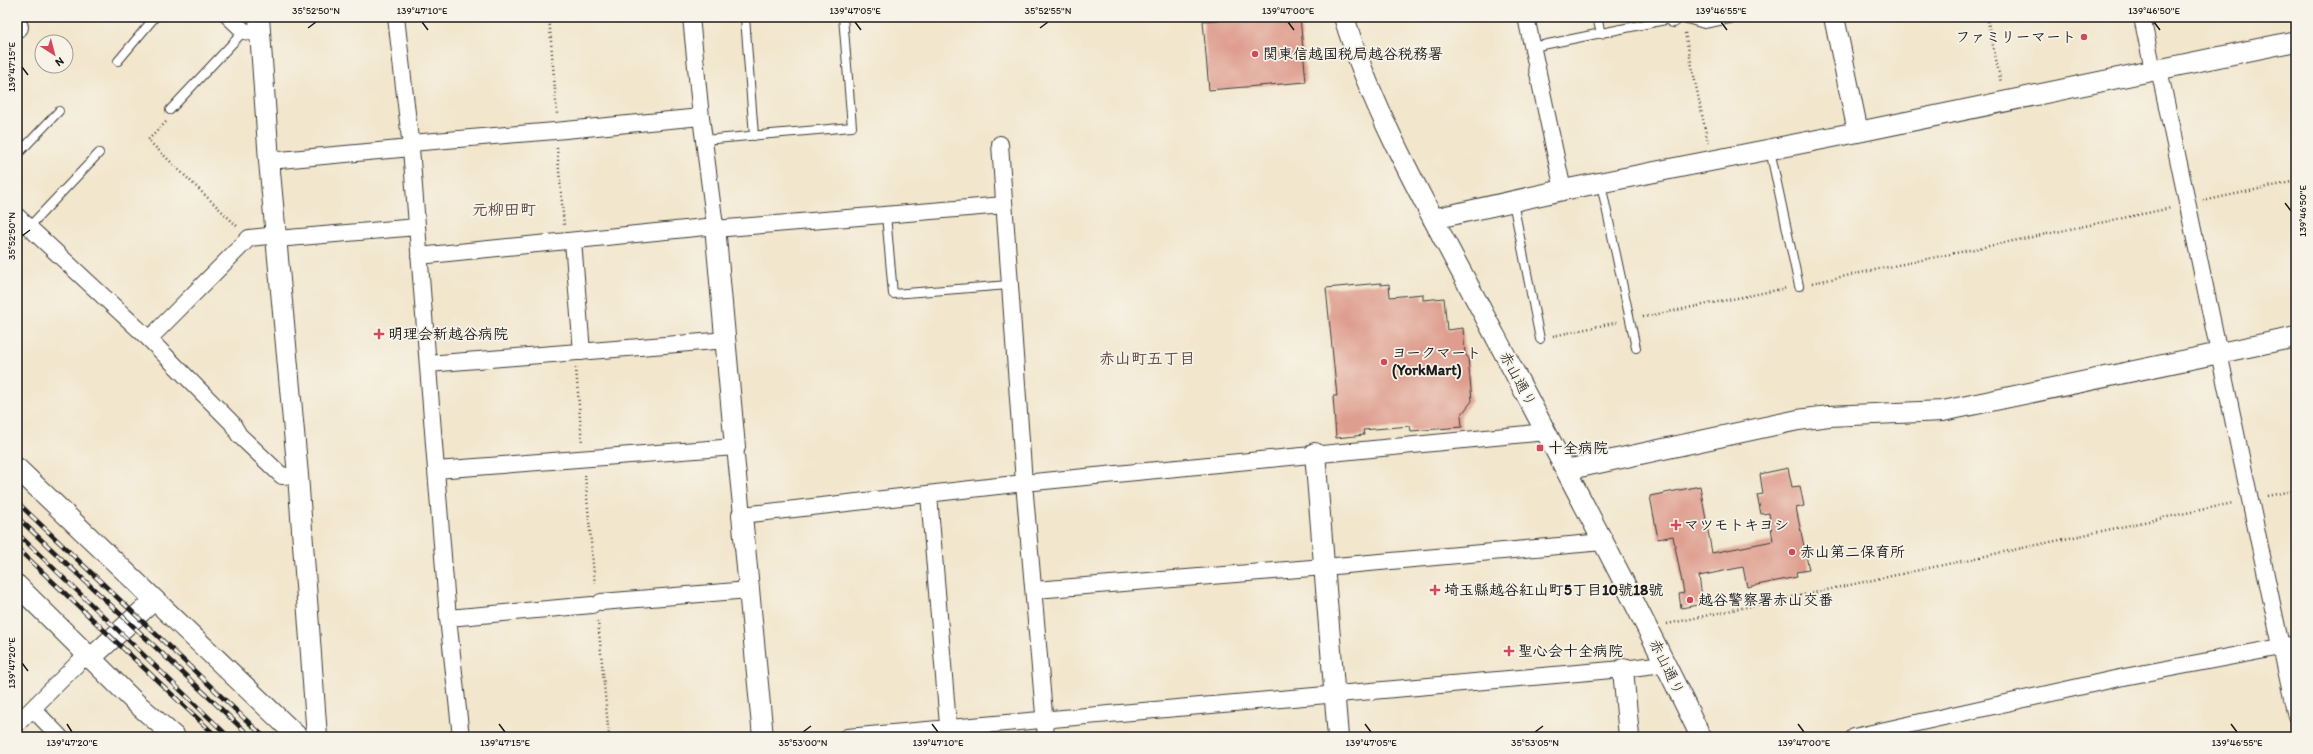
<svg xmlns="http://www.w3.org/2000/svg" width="2313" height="754" font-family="Itim,'Klee One',sans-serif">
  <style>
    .building { fill: #de9d8e }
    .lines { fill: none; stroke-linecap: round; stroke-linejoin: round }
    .service-casing { stroke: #3c3a36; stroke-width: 10 }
    .minor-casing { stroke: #3c3a36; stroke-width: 18 }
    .tertiary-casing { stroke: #3c3a36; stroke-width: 22 }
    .path { stroke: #3c3a36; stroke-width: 2.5; stroke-dasharray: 1 3; stroke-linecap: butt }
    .service { stroke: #fff; stroke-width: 8 }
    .minor { stroke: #fff; stroke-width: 16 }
    .tertiary { stroke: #fff; stroke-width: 20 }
    .rail-casing { stroke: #1c1c1c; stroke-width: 4.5 }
    .rail { stroke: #f7f3e8; stroke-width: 3; stroke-dasharray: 9; stroke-linecap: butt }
    .ticks { fill: none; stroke: #1c1c1c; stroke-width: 1.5 }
    .poi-dot { fill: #d1495b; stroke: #f7f3e8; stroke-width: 1.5 }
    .labels { text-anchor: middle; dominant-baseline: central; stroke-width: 3.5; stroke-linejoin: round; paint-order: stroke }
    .poi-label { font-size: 15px; font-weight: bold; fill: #1c1c1c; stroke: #f7f3e8; text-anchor: start }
    .street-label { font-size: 15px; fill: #1c1c1c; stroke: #f7f3e8 }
    .neighbourhood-label { font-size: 16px; font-weight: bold; fill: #604944; stroke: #f7f3e8 }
    .neatline { fill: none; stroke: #1c1c1c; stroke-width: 1.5 }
    .ticks-label { font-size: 10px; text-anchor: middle; fill: #1c1c1c }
  </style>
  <rect width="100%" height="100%" fill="#f7f3e8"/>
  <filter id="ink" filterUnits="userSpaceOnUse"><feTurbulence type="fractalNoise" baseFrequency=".025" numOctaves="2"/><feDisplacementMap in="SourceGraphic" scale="8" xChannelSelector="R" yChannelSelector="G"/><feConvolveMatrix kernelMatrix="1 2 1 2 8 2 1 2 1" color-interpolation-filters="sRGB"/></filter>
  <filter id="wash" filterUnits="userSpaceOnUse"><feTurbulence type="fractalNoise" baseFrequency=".012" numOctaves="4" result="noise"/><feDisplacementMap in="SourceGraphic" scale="16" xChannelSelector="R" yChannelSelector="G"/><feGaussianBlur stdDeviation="0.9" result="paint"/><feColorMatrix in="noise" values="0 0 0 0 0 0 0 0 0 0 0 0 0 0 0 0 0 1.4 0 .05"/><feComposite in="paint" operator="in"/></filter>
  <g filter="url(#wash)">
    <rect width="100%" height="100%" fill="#f2e6cc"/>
    <g id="blocks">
      <!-- building -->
      <path class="building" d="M 1252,17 L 1300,17 L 1306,82 L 1209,90 L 1203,21 Z
        M 1381,283 L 1381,285 L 1389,284 L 1390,297 L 1423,294 L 1423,300 L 1444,298 L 1447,330 L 1463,328 L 1465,354 L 1468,357 L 1472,401 L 1461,415 L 1462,427 L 1411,431 L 1410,426 L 1363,430 L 1364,435 L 1336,438 L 1333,396 L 1337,396 L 1326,288 Z
        M 1788,468 L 1792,487 L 1800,486 L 1804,506 L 1796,508 L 1809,570 L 1796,572 L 1797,577 L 1747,587 L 1743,567 L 1699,576 L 1703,604 L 1681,608 L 1679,594 L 1684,593 L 1673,536 L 1658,539 L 1650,496 L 1700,486 L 1712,553 L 1773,541 L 1769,513 L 1761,514 L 1757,495 L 1763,494 L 1760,474 Z"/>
    </g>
  </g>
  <g filter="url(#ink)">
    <use href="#blocks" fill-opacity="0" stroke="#3c3a36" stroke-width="1"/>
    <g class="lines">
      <defs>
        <path id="service" d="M 745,17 L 754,136
          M 1597,17 L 1601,34
          M 1680,17 L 1704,24 L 1740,17
          M 1533,47 L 1675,18
          M 118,61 L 155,17
          M 170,110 L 244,31
          M 704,140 L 852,127 L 843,17
          M 1770,150 L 1799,286
          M 17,155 L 59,111
          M 1601,184 L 1636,348
          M 1513,202 L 1540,339
          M 886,215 L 893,294 L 1009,285
          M 29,227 L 99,153"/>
        <path id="minor" d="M 229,17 L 244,31 L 261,34
          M 396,17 L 411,148 L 436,470 L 735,447 L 742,515 L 1024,483 L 1546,432
          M 1526,17 L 1563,190
          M 1673,17 L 1673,19
          M 2142,17 L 2153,70
          M 2159,69 L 2296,717
          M 411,143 L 555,131 L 701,117
          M 1000,144 L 1024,483 L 1046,737
          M 269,161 L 411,148
          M 17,216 L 149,339 L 232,423 L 239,435 L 282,476 L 298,475
          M 715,229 L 1004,205
          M 277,239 L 417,227
          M 573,241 L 582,352
          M 419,256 L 715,226 L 701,117 L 691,17
          M 149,339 L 249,238 L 277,235
          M 428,364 L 727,340
          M 436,470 L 448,618 L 461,737
          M 929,495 L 949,737
          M 1035,590 L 1324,567 L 1603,542
          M 601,602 L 749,590
          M 448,618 L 592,605
          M 33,709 L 60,737
          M 17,724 L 86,655
          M 847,737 L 1623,669 L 1655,665 L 1664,660
          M 1854,737 L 2119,678 L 2296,644"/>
        <path id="tertiary" d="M 259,17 L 269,161 L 298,475 L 317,737
          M 1344,17 C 1375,119 1434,219 1483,313 C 1557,453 1632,594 1701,737
          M 1834,17 L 1858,132
          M 17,26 L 18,27
          M 1433,219 L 1563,190 L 1858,132 L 2296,41
          M 715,226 L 735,447
          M 1315,453 L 1338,737
          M 17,468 L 298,737
          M 1566,470 L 1798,420 L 1829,416 L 1943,411 L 2296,337
          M 742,515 L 763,737
          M 17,585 L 136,703 L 175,737
          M 90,659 L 154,600
          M 1623,669 L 1629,737"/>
      </defs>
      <!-- service casing -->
      <use href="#service" class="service-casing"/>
      <!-- minor casing -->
      <use href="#minor" class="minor-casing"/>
      <!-- tertiary casing -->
      <use href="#tertiary" class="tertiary-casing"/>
      <!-- path -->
      <path class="path" d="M 549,17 L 557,114
        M 1987,17 L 2001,83
        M 1685,33 L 1708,143
        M 166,122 L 148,140 L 237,226
        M 557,148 L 564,225
        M 2203,201 L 2296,181
        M 1812,283 L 2171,208
        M 1643,317 L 1787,288
        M 1553,336 L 1618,322
        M 576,368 L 582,443
        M 585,475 L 595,586
        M 2267,496 L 2296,490
        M 598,621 L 609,737
        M 1667,624 L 2233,503"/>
      <!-- service -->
      <use href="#service" class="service"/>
      <!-- minor -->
      <use href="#minor" class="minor"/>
      <!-- tertiary -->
      <use href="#tertiary" class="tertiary"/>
      <defs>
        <path id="rail" d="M 17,502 L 264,737
          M 17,517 L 251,737
          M 17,533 L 229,737
          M 17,548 L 217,737"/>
      </defs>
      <!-- rail casing -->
      <use href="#rail" class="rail-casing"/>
      <!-- rail -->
      <use href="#rail" class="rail"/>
    </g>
  </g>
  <!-- ticks -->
  <path class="ticks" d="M 422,22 L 428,30M 855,22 L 861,30M 1288,22 L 1294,30M 1721,22 L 1727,30M 2154,22 L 2160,30M 308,28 L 316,22M 1040,28 L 1048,22M 22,67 L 28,75M 2285,203 L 2291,211M 22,236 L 30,230M 22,663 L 28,671M 67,724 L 72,732M 499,724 L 505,732M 932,724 L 938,732M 1365,724 L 1371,732M 1798,724 L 1804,732M 2231,724 L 2237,732M 803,732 L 811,726M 1535,732 L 1543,726"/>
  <!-- markers -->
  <g class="poi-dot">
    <circle cx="2084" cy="37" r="4"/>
    <circle cx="1255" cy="54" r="4"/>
    <path d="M377 328h4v4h4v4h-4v4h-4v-4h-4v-4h4z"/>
    <circle cx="1384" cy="362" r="4"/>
    <rect x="1536" y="444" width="8" height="8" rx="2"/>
    <path d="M1674 519h4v4h4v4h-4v4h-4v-4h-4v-4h4z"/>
    <circle cx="1792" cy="552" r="4"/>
    <path d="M1433 584h4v4h4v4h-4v4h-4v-4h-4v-4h4z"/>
    <circle cx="1690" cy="600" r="4"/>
    <path d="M1507 645h4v4h4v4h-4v4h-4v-4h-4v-4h4z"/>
  </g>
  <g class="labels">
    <!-- poi labels -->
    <g class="poi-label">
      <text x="2076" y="37" text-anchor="end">ファミリーマート</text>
      <text x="1263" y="54">関東信越国税局越谷税務署</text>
      <text x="388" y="334">明理会新越谷病院</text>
      <text x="1392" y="353">ヨークマート<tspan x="1392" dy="17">(YorkMart)</tspan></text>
      <text x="1548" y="448">十全病院</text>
      <text x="1684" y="525">マツモトキヨシ</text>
      <text x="1800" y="552">赤山第二保育所</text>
      <text x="1444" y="590">埼玉縣越谷紅山町5丁目10號18號</text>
      <text x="1698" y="600">越谷警察署赤山交番</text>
      <text x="1518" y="651">聖心会十全病院</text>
    </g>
    <!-- street labels -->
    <g class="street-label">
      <text transform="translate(1518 379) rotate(62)">赤山通り</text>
      <text transform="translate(1667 667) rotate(64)">赤山通り</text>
    </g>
    <!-- neighbourhood labels -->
    <g class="neighbourhood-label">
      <text x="504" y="209">元柳田町</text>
      <text x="1147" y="358">赤山町五丁目</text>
    </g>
  </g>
  <!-- margin -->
  <rect width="2313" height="754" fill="none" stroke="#f7f3e8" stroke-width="44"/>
  <!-- north arrow -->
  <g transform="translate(54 54) rotate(144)"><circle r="19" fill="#f7f3e8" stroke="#9f9d96"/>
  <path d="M0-3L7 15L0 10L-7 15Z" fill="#d1495b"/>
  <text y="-6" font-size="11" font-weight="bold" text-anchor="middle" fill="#1c1c1c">N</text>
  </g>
  <rect x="22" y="22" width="2269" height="710" class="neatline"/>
  <g class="ticks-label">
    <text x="316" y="14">35°52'50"N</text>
    <text x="422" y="14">139°47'10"E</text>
    <text x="855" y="14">139°47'05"E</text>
    <text x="1048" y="14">35°52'55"N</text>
    <text x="1288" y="14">139°47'00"E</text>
    <text x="1721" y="14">139°46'55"E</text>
    <text x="2154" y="14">139°46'50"E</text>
    <text transform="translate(11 67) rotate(-90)" y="4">139°47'15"E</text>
    <text transform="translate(2302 211) rotate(-90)" y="4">139°46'50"E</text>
    <text transform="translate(11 236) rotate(-90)" y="4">35°52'50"N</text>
    <text transform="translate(11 663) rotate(-90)" y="4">139°47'20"E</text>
    <text x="72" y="746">139°47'20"E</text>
    <text x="505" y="746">139°47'15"E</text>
    <text x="803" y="746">35°53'00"N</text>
    <text x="938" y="746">139°47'10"E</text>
    <text x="1371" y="746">139°47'05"E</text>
    <text x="1535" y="746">35°53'05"N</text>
    <text x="1804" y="746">139°47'00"E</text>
    <text x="2237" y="746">139°46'55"E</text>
  </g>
</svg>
